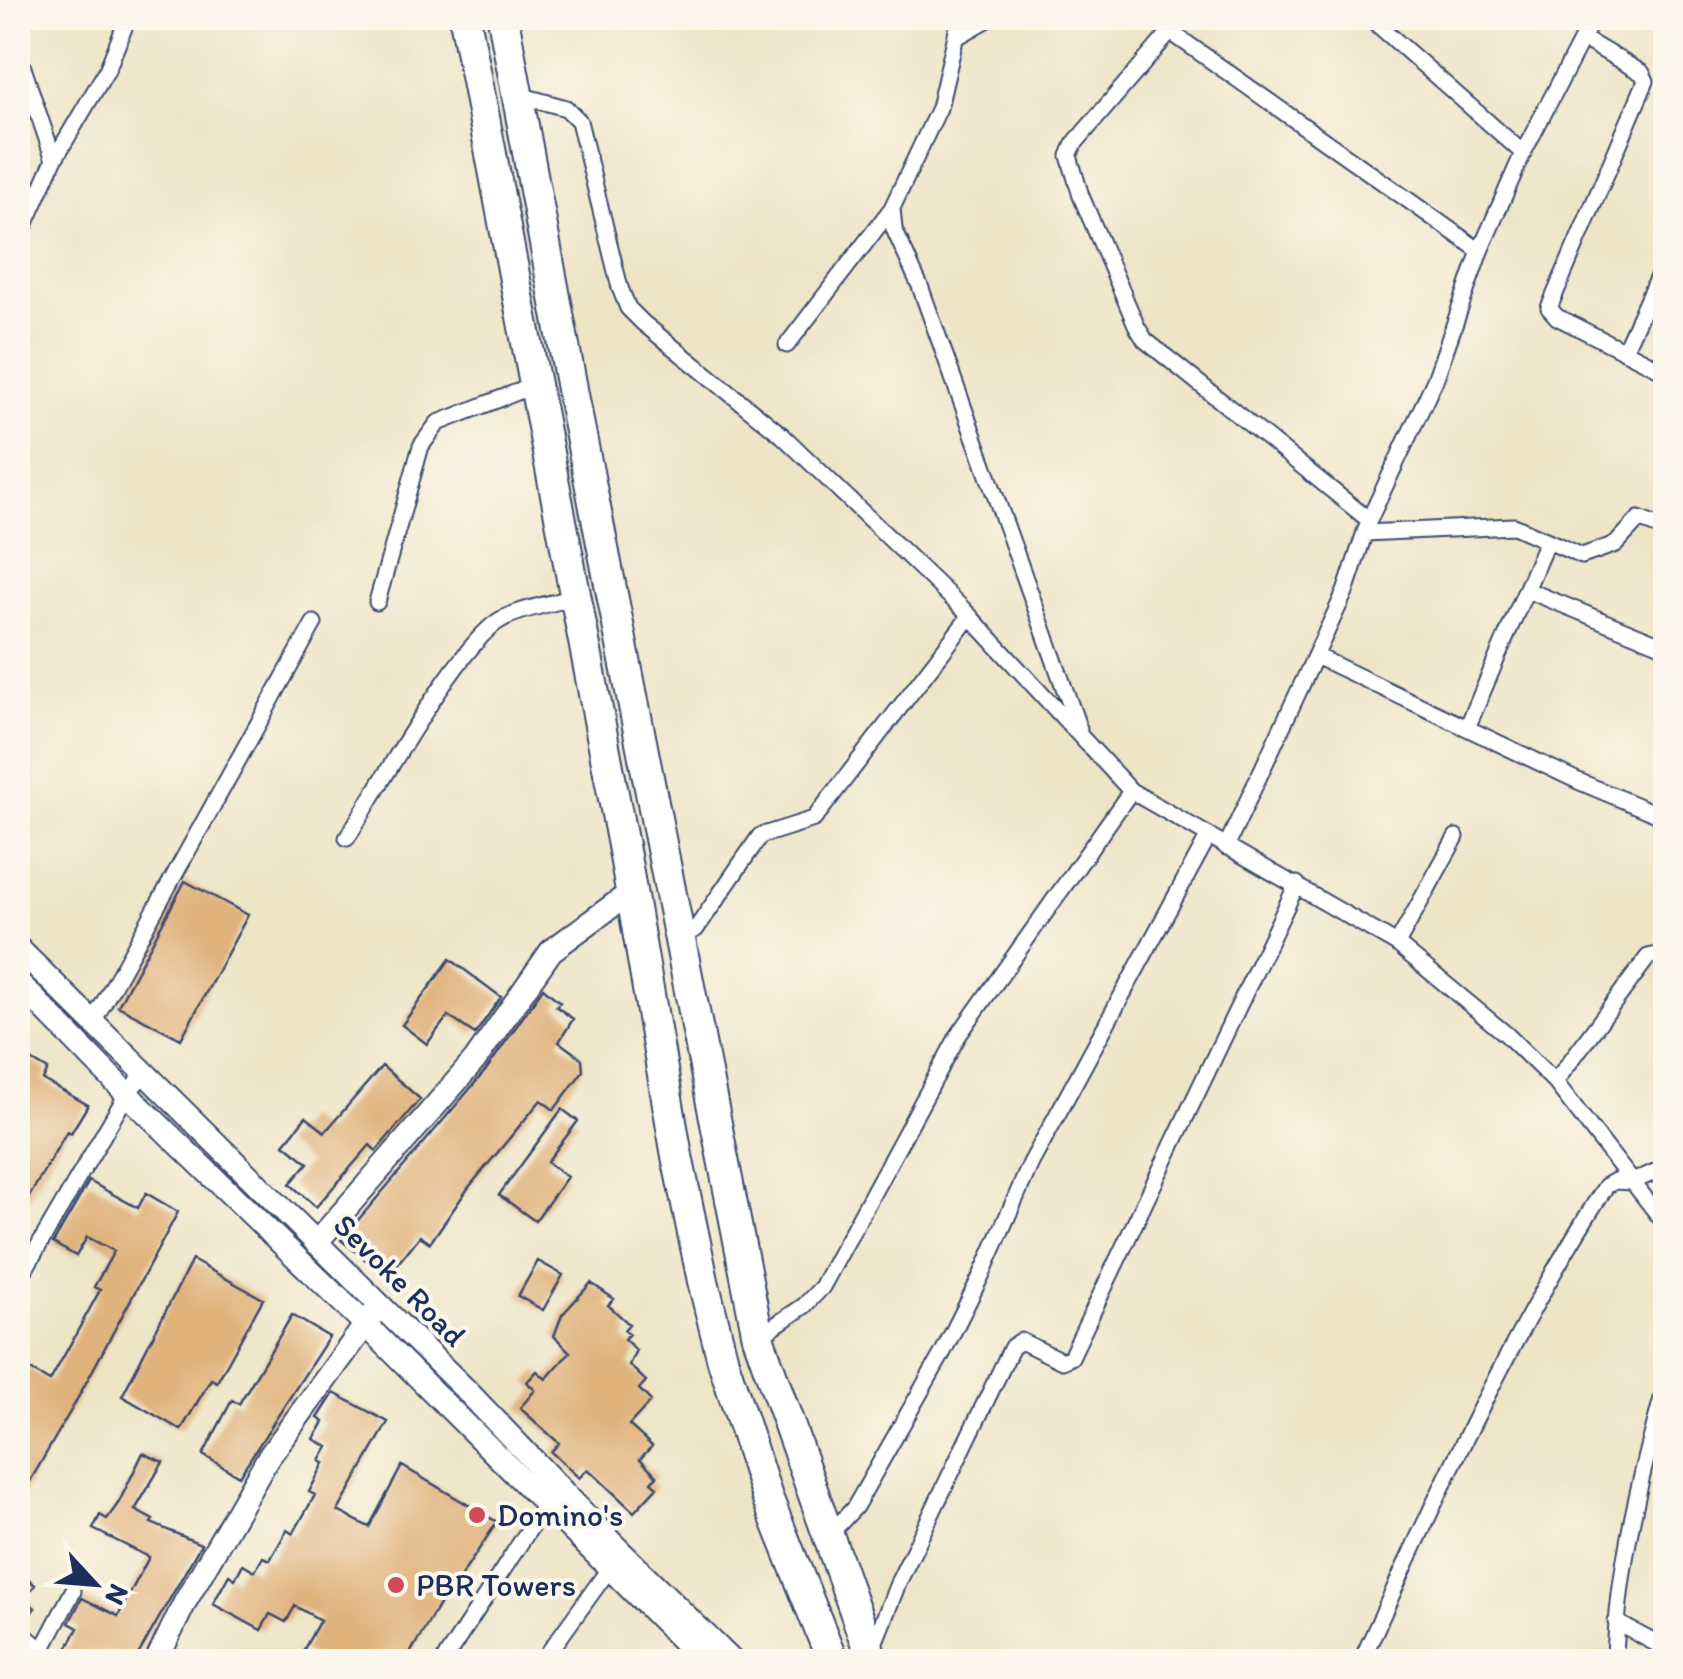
<svg xmlns="http://www.w3.org/2000/svg" width="1683" height="1679" font-family="Itim,sans-serif">
  <style>
    .building { fill: #e0b27b }
    .lines { fill: none; stroke-linecap: round; stroke-linejoin: round }
    .street-casing { stroke: #3b4a6e; stroke-width: 19 }
    .secondary-casing { stroke: #3b4a6e; stroke-width: 26 }
    .highway-casing { stroke: #3b4a6e; stroke-width: 34 }
    .street { stroke: #fff; stroke-width: 15 }
    .secondary { stroke: #fff; stroke-width: 22 }
    .highway { stroke: #fff; stroke-width: 30 }
    .poi-dot { fill: #d1495b; stroke: #fbf7ec; stroke-width: 4 }
    .labels { text-anchor: middle; dominant-baseline: central; stroke-width: 8; stroke-linejoin: round; paint-order: stroke }
    .street-label { font-size: 32px; fill: #1b2f5e; stroke: #fbf7ec }
    .poi-label { font-size: 32px; fill: #1b2f5e; stroke: #fbf7ec; text-anchor: start }
  </style>
  <rect width="100%" height="100%" fill="#fbf7ec"/>
  <filter id="ink" filterUnits="userSpaceOnUse"><feTurbulence type="fractalNoise" baseFrequency=".01" numOctaves="2"/><feDisplacementMap in="SourceGraphic" scale="20" xChannelSelector="R" yChannelSelector="G"/><feConvolveMatrix kernelMatrix="1 2 1 2 8 2 1 2 1" color-interpolation-filters="sRGB"/></filter>
  <filter id="wash" filterUnits="userSpaceOnUse"><feTurbulence type="fractalNoise" baseFrequency=".0048" numOctaves="4" result="noise"/><feDisplacementMap in="SourceGraphic" scale="40" xChannelSelector="R" yChannelSelector="G"/><feGaussianBlur stdDeviation="2.25" result="paint"/><feColorMatrix in="noise" values="0 0 0 0 0 0 0 0 0 0 0 0 0 0 0 0 0 1.4 0 .05"/><feComposite in="paint" operator="in"/></filter>
  <g filter="url(#wash)">
    <rect width="100%" height="100%" fill="#eee5c7"/>
    <g id="blocks">
      <!-- building -->
      <path class="building" d="M 185,881 L 248,915 L 181,1039 L 118,1006 Z
        M 450,959 L 501,997 L 475,1034 L 448,1016 L 427,1044 L 402,1025 Z
        M 543,988 L 560,1002 L 556,1006 L 573,1019 L 559,1042 L 582,1059 L 583,1071 L 554,1110 L 541,1100 L 469,1187 L 430,1243 L 420,1236 L 387,1277 L 341,1240 L 486,1070 Z
        M 18,1052 L 48,1070 L 43,1080 L 88,1105 L 71,1133 L 67,1131 L 18,1216 Z
        M 382,1066 L 420,1099 L 376,1151 L 370,1145 L 316,1207 L 290,1184 L 308,1163 L 284,1144 L 306,1117 L 325,1132 Z
        M 562,1109 L 578,1121 L 547,1162 L 567,1177 L 535,1221 L 499,1195 Z
        M 89,1181 L 138,1208 L 146,1193 L 178,1212 L 74,1405 L 18,1502 L 18,1363 L 50,1381 L 100,1290 L 94,1287 L 114,1251 L 87,1237 L 76,1256 L 53,1243 Z
        M 192,1260 L 263,1299 L 217,1382 L 211,1379 L 181,1430 L 122,1396 Z
        M 538,1261 L 563,1275 L 543,1310 L 518,1296 Z
        M 591,1283 L 614,1299 L 608,1305 L 629,1324 L 624,1330 L 629,1334 L 624,1339 L 636,1350 L 629,1365 L 646,1381 L 639,1389 L 651,1401 L 629,1425 L 652,1446 L 640,1459 L 657,1476 L 651,1482 L 657,1487 L 634,1512 L 588,1469 L 579,1478 L 551,1452 L 559,1443 L 520,1408 L 535,1390 L 527,1382 L 537,1371 L 546,1379 L 570,1352 L 554,1336 L 562,1315 Z
        M 292,1315 L 329,1337 L 239,1476 L 203,1455 L 232,1400 L 239,1404 Z
        M 334,1393 L 388,1422 L 338,1511 L 369,1527 L 402,1466 L 497,1522 L 458,1581 L 454,1579 L 405,1662 L 322,1662 L 303,1651 L 320,1620 L 295,1606 L 286,1622 L 270,1614 L 261,1630 L 213,1604 L 229,1575 L 235,1579 L 243,1564 L 255,1571 L 263,1557 L 270,1560 L 287,1530 L 293,1534 L 315,1495 L 309,1492 L 324,1463 L 320,1461 L 328,1447 L 314,1439 L 324,1422 L 318,1418 Z
        M 143,1453 L 163,1462 L 135,1510 L 153,1520 L 151,1523 L 201,1544 L 134,1662 L 60,1662 L 78,1628 L 69,1623 L 82,1598 L 118,1616 L 149,1557 L 93,1529 L 100,1515 L 107,1519 L 119,1502 Z
        M 18,1570 L 35,1585 L 24,1599 L 35,1608 L 24,1621 L 18,1619 Z"/>
    </g>
  </g>
  <g filter="url(#ink)">
    <use href="#blocks" fill-opacity="0" stroke="#3b4a6e" stroke-width="2.5"/>
    <g class="lines">
      <defs>
        <path id="street" d="M 960,18 L 939,108 L 892,208 L 894,229 L 920,286 L 1079,729
          M 1151,18 L 1480,251
          M 1370,18 L 1523,153
          M 1171,31 L 1074,144 L 1069,156 L 1081,196 L 1137,327 L 1145,340 L 1369,520
          M 955,38 L 990,18
          M 1582,38 L 1642,73 L 1646,81 L 1549,308 L 1557,317 L 1666,372
          M 18,53 L 54,160
          M 519,95 L 566,108 L 579,121 L 620,288 L 628,308 L 643,323 L 783,436 L 963,609 L 1131,791 L 1397,944 L 1507,1035 L 1555,1082 L 1666,1225
          M 18,241 L 54,160 L 107,70 L 128,18
          M 787,345 L 892,208
          M 1624,351 L 1666,259
          M 1365,533 L 1514,526 L 1582,556 L 1616,544 L 1639,519 L 1666,530
          M 1527,590 L 1666,647
          M 377,602 L 421,446 L 438,423 L 535,385
          M 1316,656 L 1578,781 L 1666,818
          M 1467,728 L 1547,541
          M 347,838 C 376,792 461,640 502,619 C 523,608 552,604 575,597
          M 1226,847 L 1345,592 L 1369,520 L 1435,380 L 1480,251 L 1523,153 L 1593,18
          M 678,938 L 696,929 L 760,836 L 814,819 L 970,616
          M 1397,944 L 1456,837
          M 93,1022 L 314,623
          M 1555,1082 L 1648,957 L 1666,953
          M 18,1281 L 127,1094 L 145,1072
          M 758,1337 L 804,1306 L 822,1287 L 958,1036 L 1131,791
          M 827,1537 L 855,1507 L 942,1354 L 982,1274 L 1031,1163 L 1208,837
          M 1616,1622 L 1666,1649
          M 18,1630 L 42,1650 L 73,1591
          M 872,1649 L 899,1581 L 1012,1347 L 1021,1341 L 1062,1361 L 1071,1357 L 1297,884
          M 443,1662 L 545,1505
          M 542,1662 L 609,1569
          M 1361,1662 C 1435,1499 1509,1337 1606,1186 L 1615,1181 L 1632,1182 L 1666,1167
          M 1615,1662 C 1617,1569 1641,1473 1666,1384"/>
        <path id="secondary" d="M 18,948 L 469,1393 L 612,1543 L 733,1662
          M 18,982 L 127,1094 L 365,1324 L 704,1662
          M 316,1243 L 475,1060 L 551,951 L 631,892
          M 156,1662 L 185,1602 L 268,1458 L 374,1313"/>
        <path id="highway" d="M 465,18 L 625,856 L 677,1156 L 703,1281 L 723,1361 L 767,1497 L 833,1662
          M 503,18 L 578,421 L 758,1337 L 873,1662"/>
      </defs>
      <!-- street casing -->
      <use href="#street" class="street-casing"/>
      <!-- secondary casing -->
      <use href="#secondary" class="secondary-casing"/>
      <!-- highway casing -->
      <use href="#highway" class="highway-casing"/>
      <!-- street -->
      <use href="#street" class="street"/>
      <!-- secondary -->
      <use href="#secondary" class="secondary"/>
      <!-- highway -->
      <use href="#highway" class="highway"/>
    </g>
  </g>
  <!-- markers -->
  <g class="poi-dot">
    <circle cx="477" cy="1515" r="10"/>
    <circle cx="396" cy="1585" r="10"/>
  </g>
  <g class="labels">
    <!-- street labels -->
    <g class="street-label">
      <text transform="translate(400 1280) rotate(45)">Sevoke Road</text>
    </g>
    <!-- poi labels -->
    <g class="poi-label">
      <text x="497" y="1515">Domino's</text>
      <text x="416" y="1585">PBR Towers</text>
    </g>
  </g>
  <!-- margin -->
  <rect width="1683" height="1679" fill="none" stroke="#fbf7ec" stroke-width="60"/>
  <!-- north arrow -->
  <g transform="translate(95 1584) rotate(116)" stroke="#fbf7ec" stroke-width="8" paint-order="stroke">
  <path d="M0-8L18 38L0 25L-18 38Z" fill="#1b2f5e"/>
  <text y="-15" font-size="28" font-weight="bold" text-anchor="middle" fill="#1b2f5e">N</text>
  </g>
</svg>
